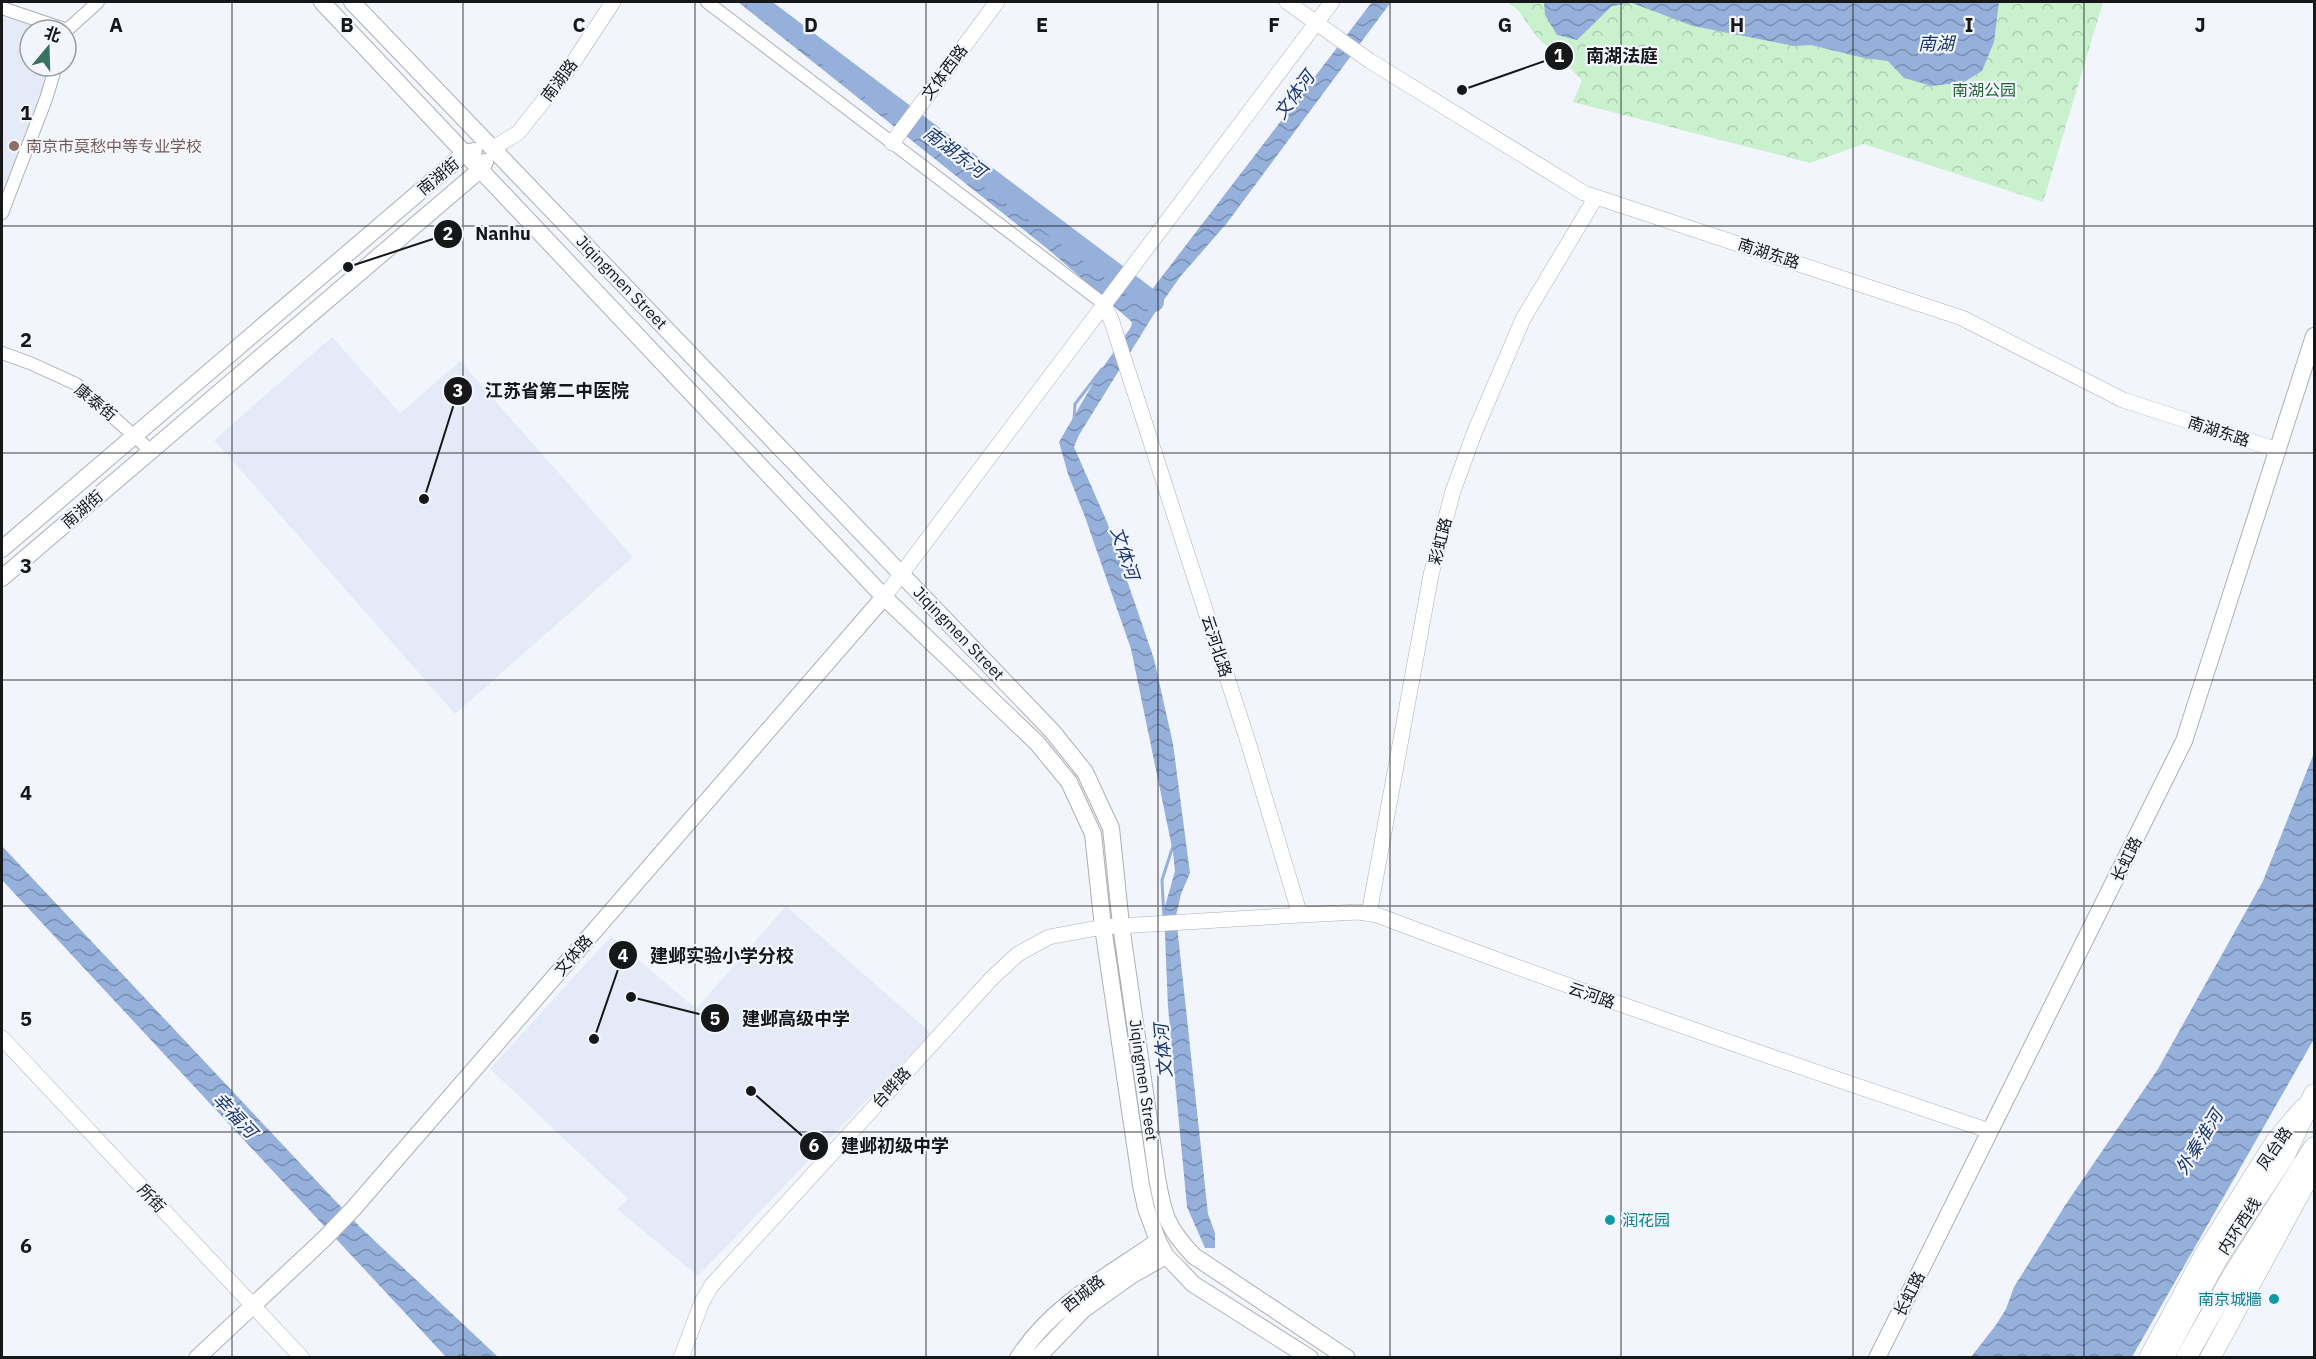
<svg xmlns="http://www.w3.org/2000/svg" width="2316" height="1359" font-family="'IBM Plex Sans','Noto Sans SC',sans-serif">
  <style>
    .built { fill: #e4eaf7 }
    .forest { fill: url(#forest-crowns) }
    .water { fill: url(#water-waves) }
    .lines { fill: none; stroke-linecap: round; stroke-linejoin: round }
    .stream { stroke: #96b0dc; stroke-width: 3 }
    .river { stroke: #96b0dc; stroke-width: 20 }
    .minor-casing { stroke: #adafb6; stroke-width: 14 }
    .tertiary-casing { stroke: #adafb6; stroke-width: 16 }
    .secondary-casing { stroke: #adafb6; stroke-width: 18 }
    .primary-casing { stroke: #adafb6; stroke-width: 21 }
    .trunk-casing { stroke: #adafb6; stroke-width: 21 }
    .minor { stroke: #fff; stroke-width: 12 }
    .tertiary { stroke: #fff; stroke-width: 15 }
    .secondary { stroke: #fff; stroke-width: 16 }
    .primary { stroke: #fff; stroke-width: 20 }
    .trunk { stroke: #fff; stroke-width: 20 }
    .grid { fill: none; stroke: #161719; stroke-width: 1.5; stroke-opacity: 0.55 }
    .education-dot { fill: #8d6e63; stroke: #f2f5fc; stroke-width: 2 }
    .culture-dot { fill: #0f9aa8; stroke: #f2f5fc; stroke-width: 2 }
    .labels { text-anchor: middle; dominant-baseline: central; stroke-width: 4.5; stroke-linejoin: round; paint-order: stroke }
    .street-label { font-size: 16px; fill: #161719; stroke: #f2f5fc }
    .park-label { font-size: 16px; fill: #236232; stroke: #f2f5fc }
    .education-label { font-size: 16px; fill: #785e54; stroke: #f2f5fc; text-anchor: start }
    .culture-label { font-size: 16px; fill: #0d838f; stroke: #f2f5fc; text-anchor: start }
    .water-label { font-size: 18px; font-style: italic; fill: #19356b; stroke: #f2f5fc }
    .grid-label { font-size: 20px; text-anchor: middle; font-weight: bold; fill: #161719; stroke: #f2f5fc; stroke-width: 4.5; stroke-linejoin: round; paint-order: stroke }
    .leader { fill: none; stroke: #161719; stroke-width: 2 }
    .callout-dot { fill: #161719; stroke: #f2f5fc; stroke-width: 2 }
    .mark-label { font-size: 18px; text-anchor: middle; font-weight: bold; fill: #fff }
    .callout-label { font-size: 18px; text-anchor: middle; font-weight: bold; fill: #161719; stroke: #f2f5fc; stroke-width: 4.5; stroke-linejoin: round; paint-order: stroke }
  </style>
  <defs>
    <pattern id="forest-crowns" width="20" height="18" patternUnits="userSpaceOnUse" patternTransform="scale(1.5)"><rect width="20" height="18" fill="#c9f1ce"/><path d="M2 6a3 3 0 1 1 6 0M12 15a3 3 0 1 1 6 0" fill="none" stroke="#acceb0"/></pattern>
    <pattern id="water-waves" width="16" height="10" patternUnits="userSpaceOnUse" patternTransform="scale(1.5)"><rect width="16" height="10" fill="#96b0dc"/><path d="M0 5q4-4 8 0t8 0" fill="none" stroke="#798eb2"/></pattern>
  </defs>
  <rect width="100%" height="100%" fill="#f2f5fc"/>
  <!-- built -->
  <path class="built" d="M 2,8 L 66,30 L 30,30 L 30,66 L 56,66 L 2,213 Z
    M 332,337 L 400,413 L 460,361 L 633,557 L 455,714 L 214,440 Z
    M 786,906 L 931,1033 L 698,1276 L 617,1209 L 628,1199 L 490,1069 L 611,936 L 696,1009 Z"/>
  <!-- forest -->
  <path class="forest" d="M 1507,2 L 2103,2 L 2043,202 L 1864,144 L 1810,163 L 1573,102 L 1582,80 L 1536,36 L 1518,10 Z"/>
  <!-- water -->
  <path class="water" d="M 738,2 L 753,2 L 1046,220 L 1142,298 L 1147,296 L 1372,2 L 1391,2 L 1227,223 L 1180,277 L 1154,314 L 1079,435 L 1074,447 L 1107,522 L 1154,659 L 1173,744 L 1190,873 L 1181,894 L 1176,916 L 1208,1214 L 1215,1233 L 1215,1248 L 1205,1248 L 1187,1207 L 1168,1007 L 1164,910 L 1175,871 L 1173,852 L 1131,649 L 1085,517 L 1068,474 L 1059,442 L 1099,373 L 1131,327 L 1132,322 L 1049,250 Z
    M 1544,2 L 1999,2 L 1994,42 L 1982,71 L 1964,82 L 1932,86 L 1904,78 L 1888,61 L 1864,58 L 1811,45 L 1794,46 L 1693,26 L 1632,3 L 1612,6 L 1577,40 L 1557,35 L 1545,15 Z
    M 2314,753 L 2314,1039 L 2132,1357 L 1971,1357 L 1996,1325 L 2006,1309 L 2014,1287 L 2066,1204 L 2158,1069 L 2263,881 Z
    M 2,846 L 360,1227 L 498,1357 L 446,1357 L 2,880 Z"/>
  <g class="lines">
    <!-- stream -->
    <path class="stream" d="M 1074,419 L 1075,404 L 1102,369
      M 1164,919 L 1162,880 L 1173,846"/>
    <!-- river -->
    <path class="river" d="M 756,2 L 1154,302"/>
    <defs>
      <path id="minor" d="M 707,2 L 1104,304
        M 2,8 L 67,30
        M 66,33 L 67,30 L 98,2
        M 2,213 L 46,99 L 56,66
        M 2,353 L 30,363 L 76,384 L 150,450"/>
      <path id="tertiary" d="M 1287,2 L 1370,61 L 1584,193 L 1962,318 L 2123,400 L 2278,450
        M 892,143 L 997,2
        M 493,148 L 518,133 L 571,66 L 613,2
        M 1104,304 L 1112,322 L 1249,745 L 1300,915
        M 884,597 L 1332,2
        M 1369,914 L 1431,575 L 1453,491 L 1475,431 L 1523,319 L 1596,197
        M 2,1038 L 302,1358
        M 681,1358 L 702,1302 L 712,1285 L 992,978 L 1018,954 L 1049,937 L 1103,927 L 1300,915 L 1359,912 L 1377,915 C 1580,992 1784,1062 1990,1131"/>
      <path id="secondary" d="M 322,2 L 884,597 L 1037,743 L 1069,782 L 1093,834 L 1103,927 L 1141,1185 L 1146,1208 L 1158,1241 L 1166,1256 L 1178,1268 L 1193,1284 L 1310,1358
        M 352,2 L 1052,731 L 1085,772 L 1111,828 L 1121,925 L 1157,1177 C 1163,1214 1167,1228 1194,1256 L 1347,1358
        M 2,549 L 465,153 L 474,151
        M 2,578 L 481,169 L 485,162
        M 197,1358 L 324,1239 L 353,1209 L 884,597
        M 1018,1358 C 1052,1305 1108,1276 1158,1241
        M 1037,1358 L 1083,1310 L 1132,1275 L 1166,1256
        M 1877,1358 L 2184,741 L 2314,336"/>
      <path id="primary" d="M 2149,1358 L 2205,1254 L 2276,1141 L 2303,1109
        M 2210,1358 L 2314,1167"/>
      <path id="trunk" d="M 2163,1358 L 2219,1256 L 2285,1155 L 2314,1094
        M 2186,1358 L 2234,1273 L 2314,1147"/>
    </defs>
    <!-- minor casing -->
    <use href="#minor" class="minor-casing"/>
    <!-- tertiary casing -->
    <use href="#tertiary" class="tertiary-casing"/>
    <!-- secondary casing -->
    <use href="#secondary" class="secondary-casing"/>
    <!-- primary casing -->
    <use href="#primary" class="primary-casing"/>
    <!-- trunk casing -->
    <use href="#trunk" class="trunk-casing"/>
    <!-- minor -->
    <use href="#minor" class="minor"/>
    <!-- tertiary -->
    <use href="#tertiary" class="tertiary"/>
    <!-- secondary -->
    <use href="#secondary" class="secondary"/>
    <!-- primary -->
    <use href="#primary" class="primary"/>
    <!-- trunk -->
    <use href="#trunk" class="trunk"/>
  </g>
  <!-- grid -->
  <path class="grid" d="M 232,2 L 232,1358M 463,2 L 463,1358M 695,2 L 695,1358M 926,2 L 926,1358M 1158,2 L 1158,1358M 1390,2 L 1390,1358M 1621,2 L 1621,1358M 1853,2 L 1853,1358M 2084,2 L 2084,1358M 2,226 L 2314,226M 2,453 L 2314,453M 2,680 L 2314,680M 2,906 L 2314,906M 2,1132 L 2314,1132"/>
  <!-- markers -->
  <circle class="education-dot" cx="14" cy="146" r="6"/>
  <g class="culture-dot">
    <circle cx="1610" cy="1220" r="6"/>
    <circle cx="2274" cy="1299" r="6"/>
  </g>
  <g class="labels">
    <!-- street labels -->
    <g class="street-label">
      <text transform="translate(944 72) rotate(-53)">文体西路</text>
      <text transform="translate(559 80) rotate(-53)">南湖路</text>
      <text transform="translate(438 176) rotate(-40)">南湖街</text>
      <text transform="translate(1769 253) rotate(18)">南湖东路</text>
      <text transform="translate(622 282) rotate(46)">Jiqingmen Street</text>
      <text transform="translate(96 402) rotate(39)">康泰街</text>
      <text transform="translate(2219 431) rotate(18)">南湖东路</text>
      <text transform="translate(82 509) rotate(-41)">南湖街</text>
      <text transform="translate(1440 541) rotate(-76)">彩虹路</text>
      <text transform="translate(959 633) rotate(46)">Jiqingmen Street</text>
      <text transform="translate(1217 646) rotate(72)">云河北路</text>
      <text transform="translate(2126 859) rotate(-64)">长虹路</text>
      <text transform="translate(573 955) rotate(-49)">文体路</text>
      <text transform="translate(1592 995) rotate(19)">云河路</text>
      <text transform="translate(1144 1080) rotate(82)">Jiqingmen Street</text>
      <text transform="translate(891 1087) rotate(-47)">台晔路</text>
      <text transform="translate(2274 1148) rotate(-55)">凤台路</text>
      <text transform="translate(152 1198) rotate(47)">所街</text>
      <text transform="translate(2239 1226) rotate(-57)">内环西线</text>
      <text transform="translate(1083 1293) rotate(-39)">西城路</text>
      <text transform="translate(1909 1294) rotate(-63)">长虹路</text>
    </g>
    <!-- park labels -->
    <g class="park-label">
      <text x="1984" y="90">南湖公园</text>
    </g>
    <!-- education labels -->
    <g class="education-label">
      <text x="26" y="146">南京市莫愁中等专业学校</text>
    </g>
    <!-- culture labels -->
    <g class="culture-label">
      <text x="1622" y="1220">润花园</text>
      <text x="2262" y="1299" text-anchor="end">南京城牆</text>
    </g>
    <!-- water labels -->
    <g class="water-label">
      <text x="1936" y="43">南湖</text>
      <text transform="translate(1294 95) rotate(-53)">文体河</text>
      <text transform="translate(955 152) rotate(37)">南湖东河</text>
      <text transform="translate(1125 553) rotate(72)">文体河</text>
      <text transform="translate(1163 1051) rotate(-95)">文体河</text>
      <text transform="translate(235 1115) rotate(47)">幸福河</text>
      <text transform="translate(2199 1142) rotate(-58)">外秦淮河</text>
    </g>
  </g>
  <g class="grid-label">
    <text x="116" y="32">A</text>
    <text x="347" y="32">B</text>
    <text x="579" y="32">C</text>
    <text x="811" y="32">D</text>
    <text x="1042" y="32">E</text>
    <text x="1274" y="32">F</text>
    <text x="1505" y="32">G</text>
    <text x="1737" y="32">H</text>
    <text x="1969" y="32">I</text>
    <text x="2200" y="32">J</text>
    <text x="26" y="120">1</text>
    <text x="26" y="347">2</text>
    <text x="26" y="573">3</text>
    <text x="26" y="800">4</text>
    <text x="26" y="1026">5</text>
    <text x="26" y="1253">6</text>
  </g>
  <!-- callouts -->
  <path class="leader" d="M1462 90L1559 56M348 267L448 234M424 499L458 391M594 1039L623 955M631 997L715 1018M751 1091L814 1146"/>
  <g class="callout-dot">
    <circle cx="1462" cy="90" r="6"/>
    <circle cx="348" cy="267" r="6"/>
    <circle cx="424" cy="499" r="6"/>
    <circle cx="594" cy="1039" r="6"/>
    <circle cx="631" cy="997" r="6"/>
    <circle cx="751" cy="1091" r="6"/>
    <circle cx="1559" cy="56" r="15"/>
    <circle cx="448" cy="234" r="15"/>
    <circle cx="458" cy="391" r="15"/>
    <circle cx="623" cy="955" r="15"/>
    <circle cx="715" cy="1018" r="15"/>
    <circle cx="814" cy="1146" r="15"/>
  </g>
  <g class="mark-label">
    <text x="1559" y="62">1</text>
    <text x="448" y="240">2</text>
    <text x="458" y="397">3</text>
    <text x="623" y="962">4</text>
    <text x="715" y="1025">5</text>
    <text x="814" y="1152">6</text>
  </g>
  <g class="callout-label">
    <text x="1622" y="62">南湖法庭</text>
    <text x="503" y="240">Nanhu</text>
    <text x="557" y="397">江苏省第二中医院</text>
    <text x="722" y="962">建邺实验小学分校</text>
    <text x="796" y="1025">建邺高级中学</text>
    <text x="895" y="1152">建邺初级中学</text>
  </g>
  <!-- border -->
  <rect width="2316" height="1359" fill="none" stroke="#161719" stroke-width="6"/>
  <!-- north arrow -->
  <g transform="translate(48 48) rotate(19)"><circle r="28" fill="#f2f5fc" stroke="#9a9ca1" stroke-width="1.5"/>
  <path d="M0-4.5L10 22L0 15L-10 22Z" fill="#357360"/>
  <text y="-9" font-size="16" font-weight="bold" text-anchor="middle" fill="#161719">北</text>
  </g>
</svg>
